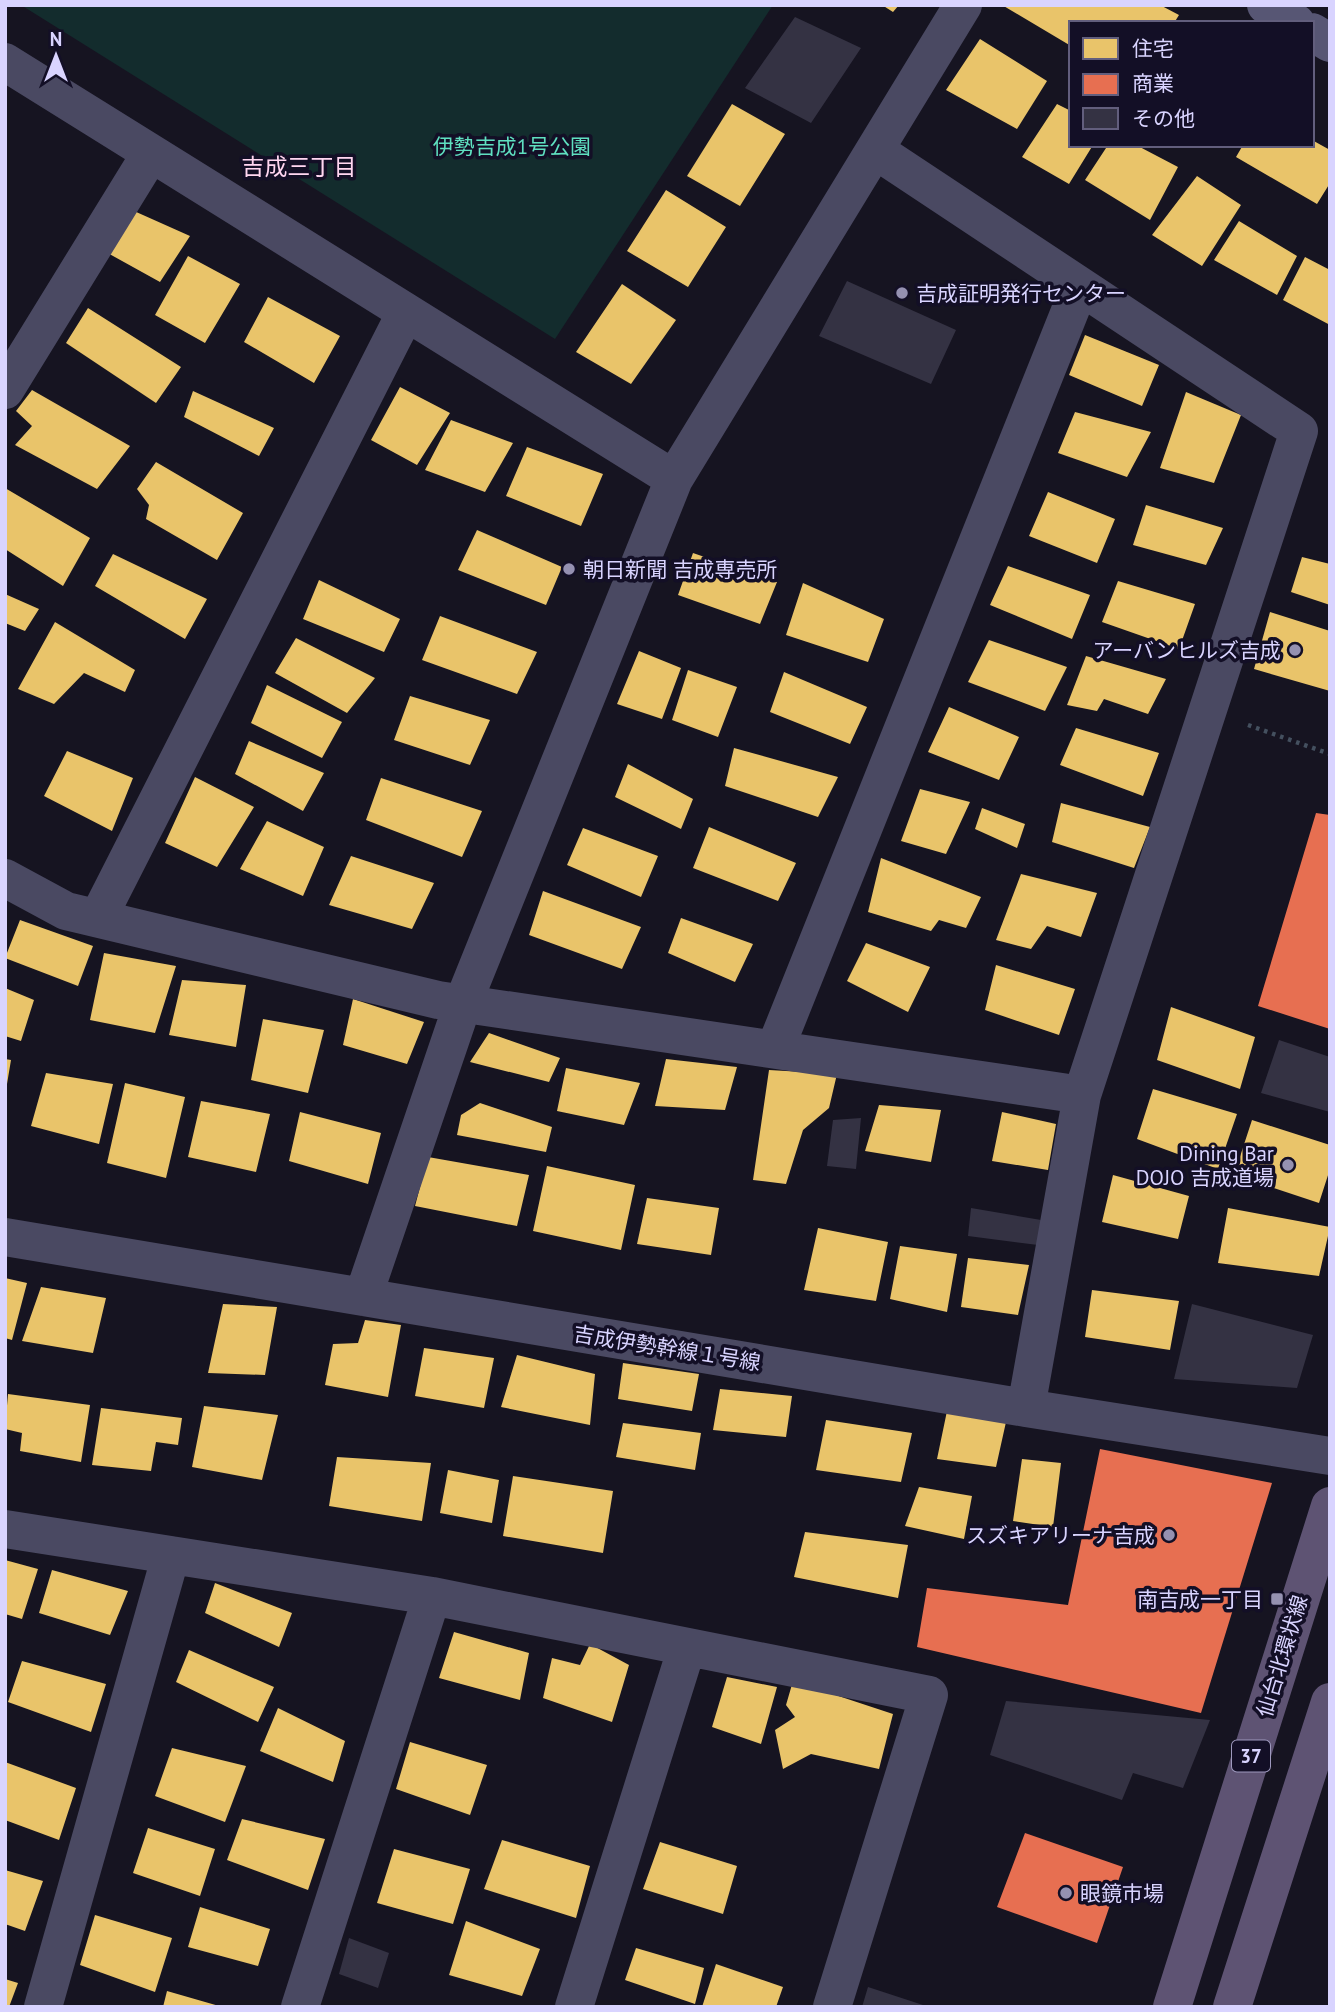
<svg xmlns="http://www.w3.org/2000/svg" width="1335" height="2012" font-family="'PT Sans','Noto Sans JP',sans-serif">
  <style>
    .green { fill: #132c2d }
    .homes { fill: #e9c46a }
    .shops { fill: #e76f51 }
    .building { fill: #343243 }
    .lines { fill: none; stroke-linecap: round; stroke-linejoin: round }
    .path { stroke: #44505f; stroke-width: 4.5; stroke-dasharray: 3.5 5; stroke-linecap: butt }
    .street { stroke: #4a4962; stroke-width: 38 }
    .secondary { stroke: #575674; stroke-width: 38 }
    .primary { stroke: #5e5373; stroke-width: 38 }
    .poi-dot { fill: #9591b1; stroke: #130f26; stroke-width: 2.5 }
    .labels { text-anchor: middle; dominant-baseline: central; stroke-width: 7; stroke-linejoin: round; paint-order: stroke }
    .shield { fill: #130f26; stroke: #9e99be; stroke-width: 2 }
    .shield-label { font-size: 19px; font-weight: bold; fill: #d9d4ff }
    .park-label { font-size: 21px; fill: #5fe0c0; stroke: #130f26 }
    .poi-label { font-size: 21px; fill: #d9d4ff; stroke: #130f26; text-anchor: end }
    .street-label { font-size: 21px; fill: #d9d4ff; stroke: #130f26 }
    .neighbourhood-label { font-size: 23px; fill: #ffd6f0; stroke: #130f26 }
  </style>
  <rect width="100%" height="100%" fill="#161421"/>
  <!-- green -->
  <path class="green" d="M 21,5 L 773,5 L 555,339 Z"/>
  <!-- homes -->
  <path class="homes" d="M 882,5 L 899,5 L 893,12 Z
    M 1002,5 L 1160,5 L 1179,15 L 1174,23 L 1071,23 L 1071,46 Z
    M 980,39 L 1047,81 L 1017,129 L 946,90 Z
    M 732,104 L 785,134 L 740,206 L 687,176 Z
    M 1057,104 L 1071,111 L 1071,145 L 1093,145 L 1069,184 L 1022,157 Z
    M 1312,140 L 1330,150 L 1330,183 L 1317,204 L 1236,157 L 1243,145 L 1312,145 Z
    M 1108,145 L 1136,145 L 1178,167 L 1150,220 L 1085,180 Z
    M 1197,176 L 1241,205 L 1202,266 L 1152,235 Z
    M 666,190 L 726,227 L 688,287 L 627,251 Z
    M 134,211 L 190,236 L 160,282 L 104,251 Z
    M 1239,221 L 1297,256 L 1277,295 L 1214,260 Z
    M 188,256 L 240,284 L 205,343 L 155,315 Z
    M 1305,257 L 1330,270 L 1330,325 L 1283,300 Z
    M 622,284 L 676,320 L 631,384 L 576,352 Z
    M 268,297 L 340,336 L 314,383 L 244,342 Z
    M 88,308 L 181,367 L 156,403 L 66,343 Z
    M 1085,335 L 1159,365 L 1142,406 L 1069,375 Z
    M 400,387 L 450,413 L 417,465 L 371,440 Z
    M 32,390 L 130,446 L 97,489 L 15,445 L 32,426 L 16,411 Z
    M 193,391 L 274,428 L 259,456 L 184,417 Z
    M 1186,392 L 1241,415 L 1214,483 L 1160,468 Z
    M 1075,412 L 1151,432 L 1127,477 L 1058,453 Z
    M 451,420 L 513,443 L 485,492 L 425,470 Z
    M 527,447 L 603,474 L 581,526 L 506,496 Z
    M 156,462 L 243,513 L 217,560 L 146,519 L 149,505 L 137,489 Z
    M 5,488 L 90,538 L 63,586 L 5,549 Z
    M 1048,492 L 1115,519 L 1097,563 L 1029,536 Z
    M 1146,505 L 1223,528 L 1206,565 L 1133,545 Z
    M 477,530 L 562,567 L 546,605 L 458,570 Z
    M 693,553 L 777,582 L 760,624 L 678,595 Z
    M 113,554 L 207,599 L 185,639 L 95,586 Z
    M 1302,557 L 1330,564 L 1330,605 L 1291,592 Z
    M 1008,566 L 1090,595 L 1072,639 L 990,605 Z
    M 319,580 L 400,619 L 384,652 L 303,619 Z
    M 1118,581 L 1195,604 L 1179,649 L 1102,622 Z
    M 803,583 L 884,619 L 868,662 L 786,635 Z
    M 5,594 L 39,609 L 25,631 L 5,623 Z
    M 1270,612 L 1330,631 L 1330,691 L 1254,669 Z
    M 440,616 L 537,652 L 517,694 L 422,660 Z
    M 55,622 L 135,670 L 125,692 L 84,673 L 54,704 L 18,689 Z
    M 296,638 L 375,678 L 347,713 L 275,673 Z
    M 989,640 L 1067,667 L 1045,711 L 968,682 Z
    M 639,651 L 681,668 L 662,719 L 617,704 Z
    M 1086,656 L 1166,679 L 1148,714 L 1104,699 L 1097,711 L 1067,705 Z
    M 688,670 L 737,687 L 718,737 L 672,720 Z
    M 784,672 L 867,707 L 850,744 L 770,712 Z
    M 267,685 L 342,722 L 322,758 L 251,723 Z
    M 410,696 L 490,720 L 470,765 L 394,740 Z
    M 949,707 L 1019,737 L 999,780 L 928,752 Z
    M 1076,728 L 1159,753 L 1143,796 L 1060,765 Z
    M 249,741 L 324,773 L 303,811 L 235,774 Z
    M 734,748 L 838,777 L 818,817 L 725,786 Z
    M 67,751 L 133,778 L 112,831 L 44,796 Z
    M 628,764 L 693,799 L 681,829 L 615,797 Z
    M 195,777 L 254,807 L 217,867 L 165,843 Z
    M 381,778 L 482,811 L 462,857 L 366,820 Z
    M 920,789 L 970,802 L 946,854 L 901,841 Z
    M 1061,803 L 1150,827 L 1134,868 L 1052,842 Z
    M 982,808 L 1025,824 L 1017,848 L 975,829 Z
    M 267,821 L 324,847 L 303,896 L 240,869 Z
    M 709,827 L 796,863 L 778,901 L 693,868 Z
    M 583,828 L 658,856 L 641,897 L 567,865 Z
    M 351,856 L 434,883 L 412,929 L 329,905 Z
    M 881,858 L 981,897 L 966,928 L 939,920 L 931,931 L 868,912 Z
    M 1021,874 L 1097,893 L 1081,937 L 1047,926 L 1031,949 L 996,940 Z
    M 543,891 L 641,927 L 622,969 L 529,935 Z
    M 681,918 L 753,944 L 735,982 L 668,953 Z
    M 20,920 L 93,946 L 78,986 L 5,958 Z
    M 866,943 L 930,967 L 908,1012 L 847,981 Z
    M 104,953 L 176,966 L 155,1033 L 90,1020 Z
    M 996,965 L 1075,989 L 1059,1035 L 985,1010 Z
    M 182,980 L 246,985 L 236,1047 L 169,1035 Z
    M 5,988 L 34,1000 L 21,1041 L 5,1036 Z
    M 353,999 L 424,1022 L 407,1064 L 343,1045 Z
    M 1171,1007 L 1255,1037 L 1240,1089 L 1157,1060 Z
    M 263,1019 L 324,1030 L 308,1093 L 251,1080 Z
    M 489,1033 L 560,1058 L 549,1082 L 470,1062 Z
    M 5,1059 L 11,1060 L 7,1084 L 5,1084 Z
    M 666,1059 L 737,1067 L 725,1110 L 655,1106 Z
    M 566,1068 L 640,1083 L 624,1125 L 557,1111 Z
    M 769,1070 L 837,1074 L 829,1108 L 803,1130 L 786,1184 L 753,1180 Z
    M 46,1073 L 113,1084 L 99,1144 L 31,1126 Z
    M 125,1083 L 185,1097 L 166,1178 L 107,1163 Z
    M 1153,1089 L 1237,1114 L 1218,1169 L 1137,1139 Z
    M 201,1101 L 270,1114 L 256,1172 L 188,1157 Z
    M 480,1103 L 552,1127 L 546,1152 L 457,1135 L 461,1115 Z
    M 879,1105 L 941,1110 L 931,1162 L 865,1151 Z
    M 300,1112 L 381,1133 L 368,1184 L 289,1161 Z
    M 1002,1112 L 1056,1124 L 1048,1170 L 992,1161 Z
    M 1252,1120 L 1330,1145 L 1330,1169 L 1319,1203 L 1234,1175 Z
    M 428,1157 L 529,1175 L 517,1226 L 415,1206 Z
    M 547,1166 L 635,1185 L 621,1250 L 533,1231 Z
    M 1113,1175 L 1189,1196 L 1178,1239 L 1102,1222 Z
    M 647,1198 L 719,1208 L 711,1255 L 637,1244 Z
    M 1228,1208 L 1330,1227 L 1319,1276 L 1218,1263 Z
    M 818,1228 L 888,1242 L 876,1301 L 804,1290 Z
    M 900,1246 L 957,1254 L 947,1312 L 890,1299 Z
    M 968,1258 L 1029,1265 L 1018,1315 L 961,1307 Z
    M 5,1278 L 27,1283 L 12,1340 L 5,1338 Z
    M 41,1287 L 106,1298 L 93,1353 L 22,1341 Z
    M 1092,1290 L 1179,1301 L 1170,1350 L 1085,1337 Z
    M 223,1304 L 277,1307 L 265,1375 L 208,1373 Z
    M 365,1320 L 401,1325 L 388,1397 L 325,1385 L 333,1344 L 358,1343 Z
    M 424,1348 L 494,1358 L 484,1408 L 415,1396 Z
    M 517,1355 L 595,1374 L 590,1425 L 501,1407 Z
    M 623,1363 L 699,1374 L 692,1411 L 618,1399 Z
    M 720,1389 L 792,1396 L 786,1437 L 713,1430 Z
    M 8,1394 L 90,1405 L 81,1462 L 20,1451 L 22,1433 L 5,1429 Z
    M 204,1406 L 278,1415 L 262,1480 L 192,1467 Z
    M 101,1408 L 182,1418 L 178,1445 L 156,1442 L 151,1471 L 92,1465 Z
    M 947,1411 L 1006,1422 L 996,1467 L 937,1459 Z
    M 826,1420 L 912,1433 L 901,1482 L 816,1470 Z
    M 623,1423 L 701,1433 L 695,1470 L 616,1457 Z
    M 337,1457 L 431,1463 L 422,1521 L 329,1506 Z
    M 1022,1459 L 1061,1463 L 1053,1527 L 1013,1521 Z
    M 448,1470 L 499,1480 L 492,1523 L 440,1513 Z
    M 513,1476 L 613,1491 L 603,1553 L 503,1536 Z
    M 919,1487 L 972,1496 L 964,1539 L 905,1526 Z
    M 805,1532 L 908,1545 L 898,1598 L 794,1577 Z
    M 5,1560 L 38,1569 L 22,1619 L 5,1614 Z
    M 52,1570 L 128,1591 L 110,1635 L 39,1613 Z
    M 215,1583 L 292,1613 L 279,1647 L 205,1613 Z
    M 454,1632 L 529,1653 L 520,1700 L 439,1678 Z
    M 590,1644 L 629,1665 L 612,1722 L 543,1698 L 552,1658 L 580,1665 Z
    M 189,1650 L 274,1687 L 258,1722 L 176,1682 Z
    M 22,1661 L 106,1684 L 91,1732 L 8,1702 Z
    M 727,1677 L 777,1687 L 761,1744 L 712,1727 Z
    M 793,1681 L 893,1714 L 879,1769 L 811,1754 L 783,1769 L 775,1730 L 795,1717 L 786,1705 Z
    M 278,1708 L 345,1741 L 333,1782 L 260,1751 Z
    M 410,1742 L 487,1765 L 470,1815 L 396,1789 Z
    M 172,1748 L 246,1766 L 225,1822 L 155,1796 Z
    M 5,1762 L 76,1788 L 59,1840 L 5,1820 Z
    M 242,1819 L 325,1839 L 308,1890 L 227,1860 Z
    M 148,1828 L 215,1849 L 200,1896 L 133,1873 Z
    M 502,1840 L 590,1866 L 576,1918 L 484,1889 Z
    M 660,1842 L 737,1866 L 723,1914 L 643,1889 Z
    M 394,1849 L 470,1869 L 453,1924 L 377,1903 Z
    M 5,1870 L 43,1881 L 25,1931 L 5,1924 Z
    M 200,1907 L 270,1929 L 258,1966 L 188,1947 Z
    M 95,1915 L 172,1938 L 155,1992 L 80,1965 Z
    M 466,1921 L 540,1949 L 522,1996 L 449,1975 Z
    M 636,1948 L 704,1968 L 695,2004 L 625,1980 Z
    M 716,1964 L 783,1987 L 776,2007 L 702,2007 Z
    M 5,1979 L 18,1983 L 9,2007 L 5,2007 Z
    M 167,1991 L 219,2006 L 219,2007 L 163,2007 Z"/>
  <!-- shops -->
  <path class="shops" d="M 1316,813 L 1330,815 L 1330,1029 L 1258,1006 Z
    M 1100,1449 L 1272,1483 L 1201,1713 L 917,1647 L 927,1588 L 1068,1605 Z
    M 1025,1833 L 1123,1867 L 1097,1943 L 997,1907 Z"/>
  <!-- building -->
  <path class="building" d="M 795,17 L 861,48 L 811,123 L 745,88 Z
    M 847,281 L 956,330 L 931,384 L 819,336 Z
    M 1279,1040 L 1330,1057 L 1330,1112 L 1261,1093 Z
    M 861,1118 L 856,1169 L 827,1166 L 833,1120 Z
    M 971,1208 L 1041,1220 L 1038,1245 L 968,1236 Z
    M 1192,1304 L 1313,1335 L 1297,1388 L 1174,1379 Z
    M 1006,1701 L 1210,1720 L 1183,1788 L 1133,1773 L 1122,1800 L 990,1755 Z
    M 349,1938 L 389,1953 L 378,1988 L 339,1974 Z
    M 868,1987 L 926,2006 L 926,2007 L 862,2007 Z"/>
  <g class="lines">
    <!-- path -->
    <path class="path" d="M 1248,725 L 1330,754"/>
    <!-- street -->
    <path class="street" d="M 5,62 L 674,479
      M 875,150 L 1299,431 L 1082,1095 L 1026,1408
      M 5,390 L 151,153
      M 5,878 L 66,911 L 438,1000 L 1082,1095
      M 98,918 L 406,312
      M 775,1049 L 1080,286
      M 5,1237 L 1026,1408 L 1330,1456
      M 363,1297 L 463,1003 L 674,479 L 963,5
      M 5,1529 L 432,1596 L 929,1695 L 832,2007
      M 43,2007 L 171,1555
      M 300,2007 L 432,1596
      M 574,2007 L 687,1647"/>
    <!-- secondary -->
    <path class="secondary" d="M 1266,5 L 1296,23
      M 1312,32 L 1330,43"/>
    <!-- primary -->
    <path class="primary" d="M 1172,2007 L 1330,1506
      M 1232,2007 L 1330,1702"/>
  </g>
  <!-- markers -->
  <g class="poi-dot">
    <circle cx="902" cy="293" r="7"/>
    <circle cx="569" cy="569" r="7"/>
    <circle cx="1295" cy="650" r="7"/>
    <circle cx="1288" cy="1165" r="7"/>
    <circle cx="1169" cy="1535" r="7"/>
    <rect x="1270" y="1592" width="14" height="14" rx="3.5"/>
    <circle cx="1066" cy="1893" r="7"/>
  </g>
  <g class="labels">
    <!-- shield labels -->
    <rect class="shield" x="1232" y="1740.5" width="38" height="31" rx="5"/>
    <g class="shield-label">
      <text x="1251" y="1756">37</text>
    </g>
    <!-- park labels -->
    <g class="park-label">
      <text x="512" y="146">伊勢吉成1号公園</text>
    </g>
    <!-- poi labels -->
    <g class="poi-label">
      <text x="916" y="293" text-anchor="start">吉成証明発行センター</text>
      <text x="583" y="569" text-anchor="start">朝日新聞 吉成専売所</text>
      <text x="1281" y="650">アーバンヒルズ吉成</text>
      <text x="1274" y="1153">Dining Bar<tspan x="1274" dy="24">DOJO 吉成道場</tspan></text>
      <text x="1155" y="1535">スズキアリーナ吉成</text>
      <text x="1263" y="1599">南吉成一丁目</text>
      <text x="1080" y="1893" text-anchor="start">眼鏡市場</text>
    </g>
    <!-- street labels -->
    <g class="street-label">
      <text transform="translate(667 1348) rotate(9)">吉成伊勢幹線１号線</text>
      <text transform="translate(1282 1656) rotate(-73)">仙台北環状線</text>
    </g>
    <!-- neighbourhood labels -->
    <g class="neighbourhood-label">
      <text x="299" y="166">吉成三丁目</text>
    </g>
  </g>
  <!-- border -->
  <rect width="1335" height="2012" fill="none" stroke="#d9d4ff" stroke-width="14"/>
  <!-- legend -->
  <rect x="1069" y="21" width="245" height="126" fill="#130f26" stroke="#625e7d" stroke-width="2"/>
  <rect x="1083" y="38" width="35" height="21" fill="#e9c46a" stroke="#625e7d" stroke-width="2"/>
  <text x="1132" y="56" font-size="21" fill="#d9d4ff">住宅</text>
  <rect x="1083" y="74" width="35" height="21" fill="#e76f51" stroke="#625e7d" stroke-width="2"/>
  <text x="1132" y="91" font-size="21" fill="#d9d4ff">商業</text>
  <rect x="1083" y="108" width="35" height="21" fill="#343243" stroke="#625e7d" stroke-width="2"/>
  <text x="1132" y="126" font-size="21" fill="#d9d4ff">その他</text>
  <!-- north arrow -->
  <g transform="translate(56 56)" stroke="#130f26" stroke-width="5" paint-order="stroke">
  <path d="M0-5L12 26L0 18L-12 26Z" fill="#d9d4ff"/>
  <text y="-10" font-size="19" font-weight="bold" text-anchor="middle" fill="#d9d4ff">N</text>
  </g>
</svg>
